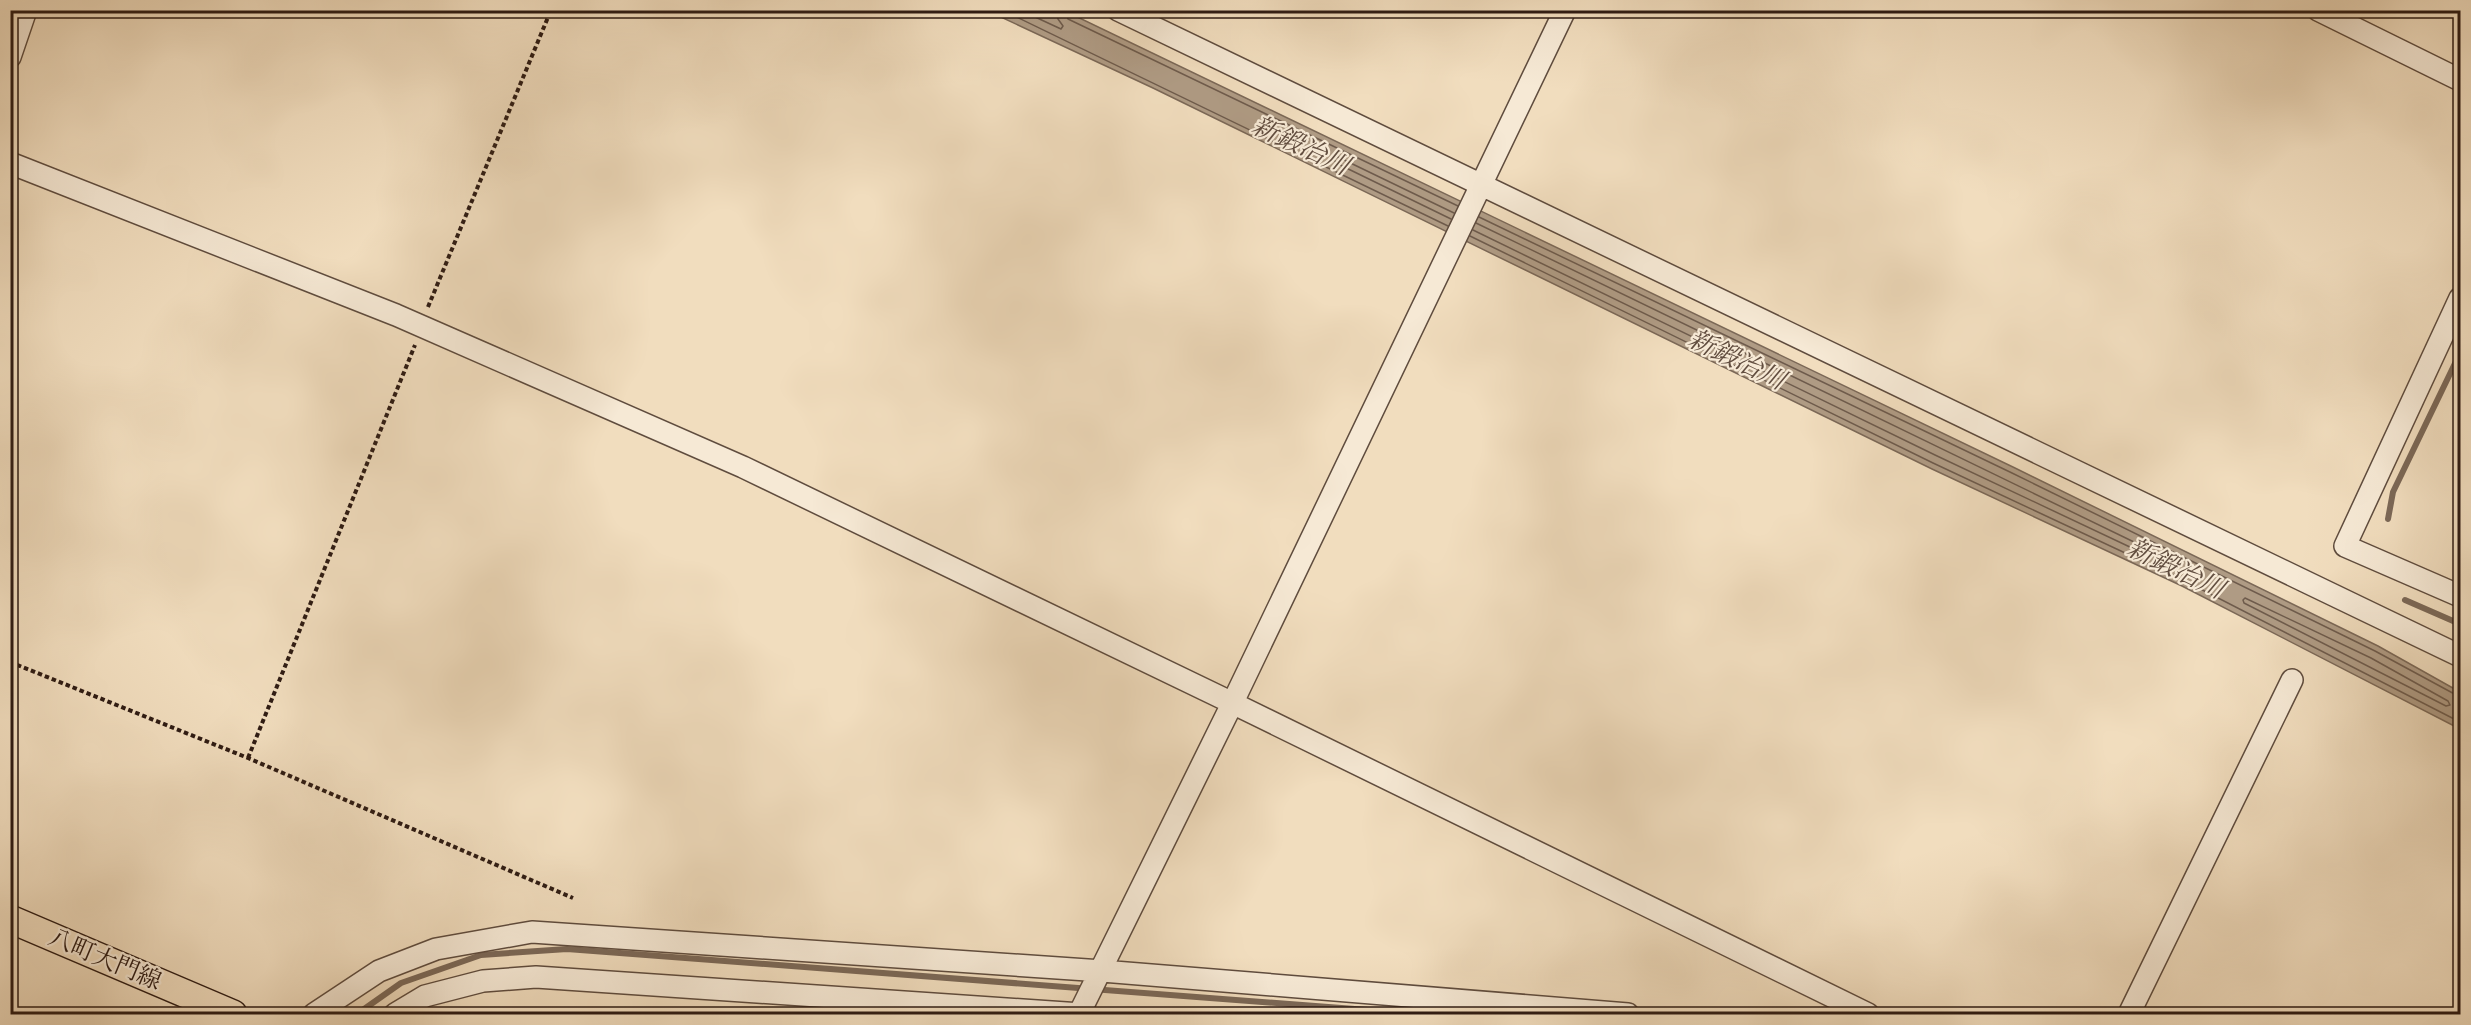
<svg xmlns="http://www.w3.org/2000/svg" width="2471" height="1025" font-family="'IM FELL Great Primer','Noto Serif JP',serif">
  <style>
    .water { fill: #af9b84; stroke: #7b6857; stroke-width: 1.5 }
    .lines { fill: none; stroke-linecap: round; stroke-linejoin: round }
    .shore { stroke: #6e5b4c; stroke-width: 1.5 }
    .stream { stroke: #7b6857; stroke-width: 6 }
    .minor-casing { stroke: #5f4c3e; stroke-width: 24 }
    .major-casing { stroke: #2e1b13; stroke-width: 30 }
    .path { stroke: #2e1b13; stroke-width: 4; stroke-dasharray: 4.5 3; stroke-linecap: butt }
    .minor { stroke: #f6e9d5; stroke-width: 21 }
    .major { stroke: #f1ddbe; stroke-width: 27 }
    .labels { text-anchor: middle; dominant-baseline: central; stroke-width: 4.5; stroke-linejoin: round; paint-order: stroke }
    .street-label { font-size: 24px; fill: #2e1b13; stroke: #f6e9d5 }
    .water-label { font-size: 26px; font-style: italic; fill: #624e40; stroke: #f6e9d5 }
  </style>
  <rect width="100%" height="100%" fill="#f1ddbe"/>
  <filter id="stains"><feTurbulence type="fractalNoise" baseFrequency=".00333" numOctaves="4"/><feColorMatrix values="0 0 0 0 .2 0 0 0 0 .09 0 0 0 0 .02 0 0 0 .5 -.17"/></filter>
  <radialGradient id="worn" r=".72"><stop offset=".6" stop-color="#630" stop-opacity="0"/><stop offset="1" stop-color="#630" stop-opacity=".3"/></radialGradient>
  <!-- water -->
  <path class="water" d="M 988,11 L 1065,11 L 2015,468 L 2378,646 L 2460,692 L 2460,729 L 2182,586 L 1932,469 L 1153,88 Z"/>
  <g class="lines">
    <!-- shore -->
    <path class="shore" d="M 1002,10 L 1448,226
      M 1020,10 L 1061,29 L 1063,26 L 1058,19 L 1056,10
      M 1064,10 L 1068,19 L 1458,206
      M 1479,217 L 2012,473 L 2375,651 L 2460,697
      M 1451,219 L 1336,163 L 1334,159 L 1338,157 L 1454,213
      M 1473,230 L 1935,455 L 2132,548 L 2136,546 L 2134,542 L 1476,223
      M 1470,236 L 1933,463 L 2185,581 L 2460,722
      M 2245,598 L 2371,658 L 2448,701 L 2450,705 L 2446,706 L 2244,603 L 2243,600 Z"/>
    <!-- stream -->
    <path class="stream" d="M 2388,519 L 2393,492 L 2460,353
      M 2405,600 L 2460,624
      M 357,1014 L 401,983 L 481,955 L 567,949 L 1420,1014"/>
    <defs>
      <path id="minor" d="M 1118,10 L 2460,656
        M 2318,10 L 2460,80
        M 10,57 L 26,10
        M 10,163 L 396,315 L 743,467 L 1218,696 L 1868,1014
        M 2460,298 L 2345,546 L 2460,596
        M 314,1014 L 379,971 L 436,949 L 532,932 L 1102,971 L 1628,1014
        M 395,1014 L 425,996 L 483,981 L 536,977 L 1081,1014
        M 1079,1014 L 1232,704 L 1565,10
        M 2129,1014 L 2292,680"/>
      <path id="major" d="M 10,919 L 233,1014"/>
    </defs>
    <!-- minor casing -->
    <use href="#minor" class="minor-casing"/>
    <!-- major casing -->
    <use href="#major" class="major-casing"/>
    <!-- path -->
    <path class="path" d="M 428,307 L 551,10
      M 10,662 L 248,758 L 573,898
      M 248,758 L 415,345"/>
    <!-- minor -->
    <use href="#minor" class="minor"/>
    <!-- major -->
    <use href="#major" class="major"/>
  </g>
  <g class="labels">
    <!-- street labels -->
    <g class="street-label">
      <text transform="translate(105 959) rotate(23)">八町大門線</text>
    </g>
    <!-- water labels -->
    <g class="water-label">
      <text transform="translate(1301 145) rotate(25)">新鍛冶川</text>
      <text transform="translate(1737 359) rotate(26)">新鍛冶川</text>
      <text transform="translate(2176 568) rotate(26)">新鍛冶川</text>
    </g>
  </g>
  <!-- margin -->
  <rect width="2471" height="1025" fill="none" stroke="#f1ddbe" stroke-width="36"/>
  <rect x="12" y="12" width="2447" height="1001" fill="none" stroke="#2e1b13" stroke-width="3"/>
  <rect x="18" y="18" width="2435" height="989" fill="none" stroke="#2e1b13" stroke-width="1.5"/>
  <rect width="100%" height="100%" filter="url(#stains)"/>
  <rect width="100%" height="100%" fill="url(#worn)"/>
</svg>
